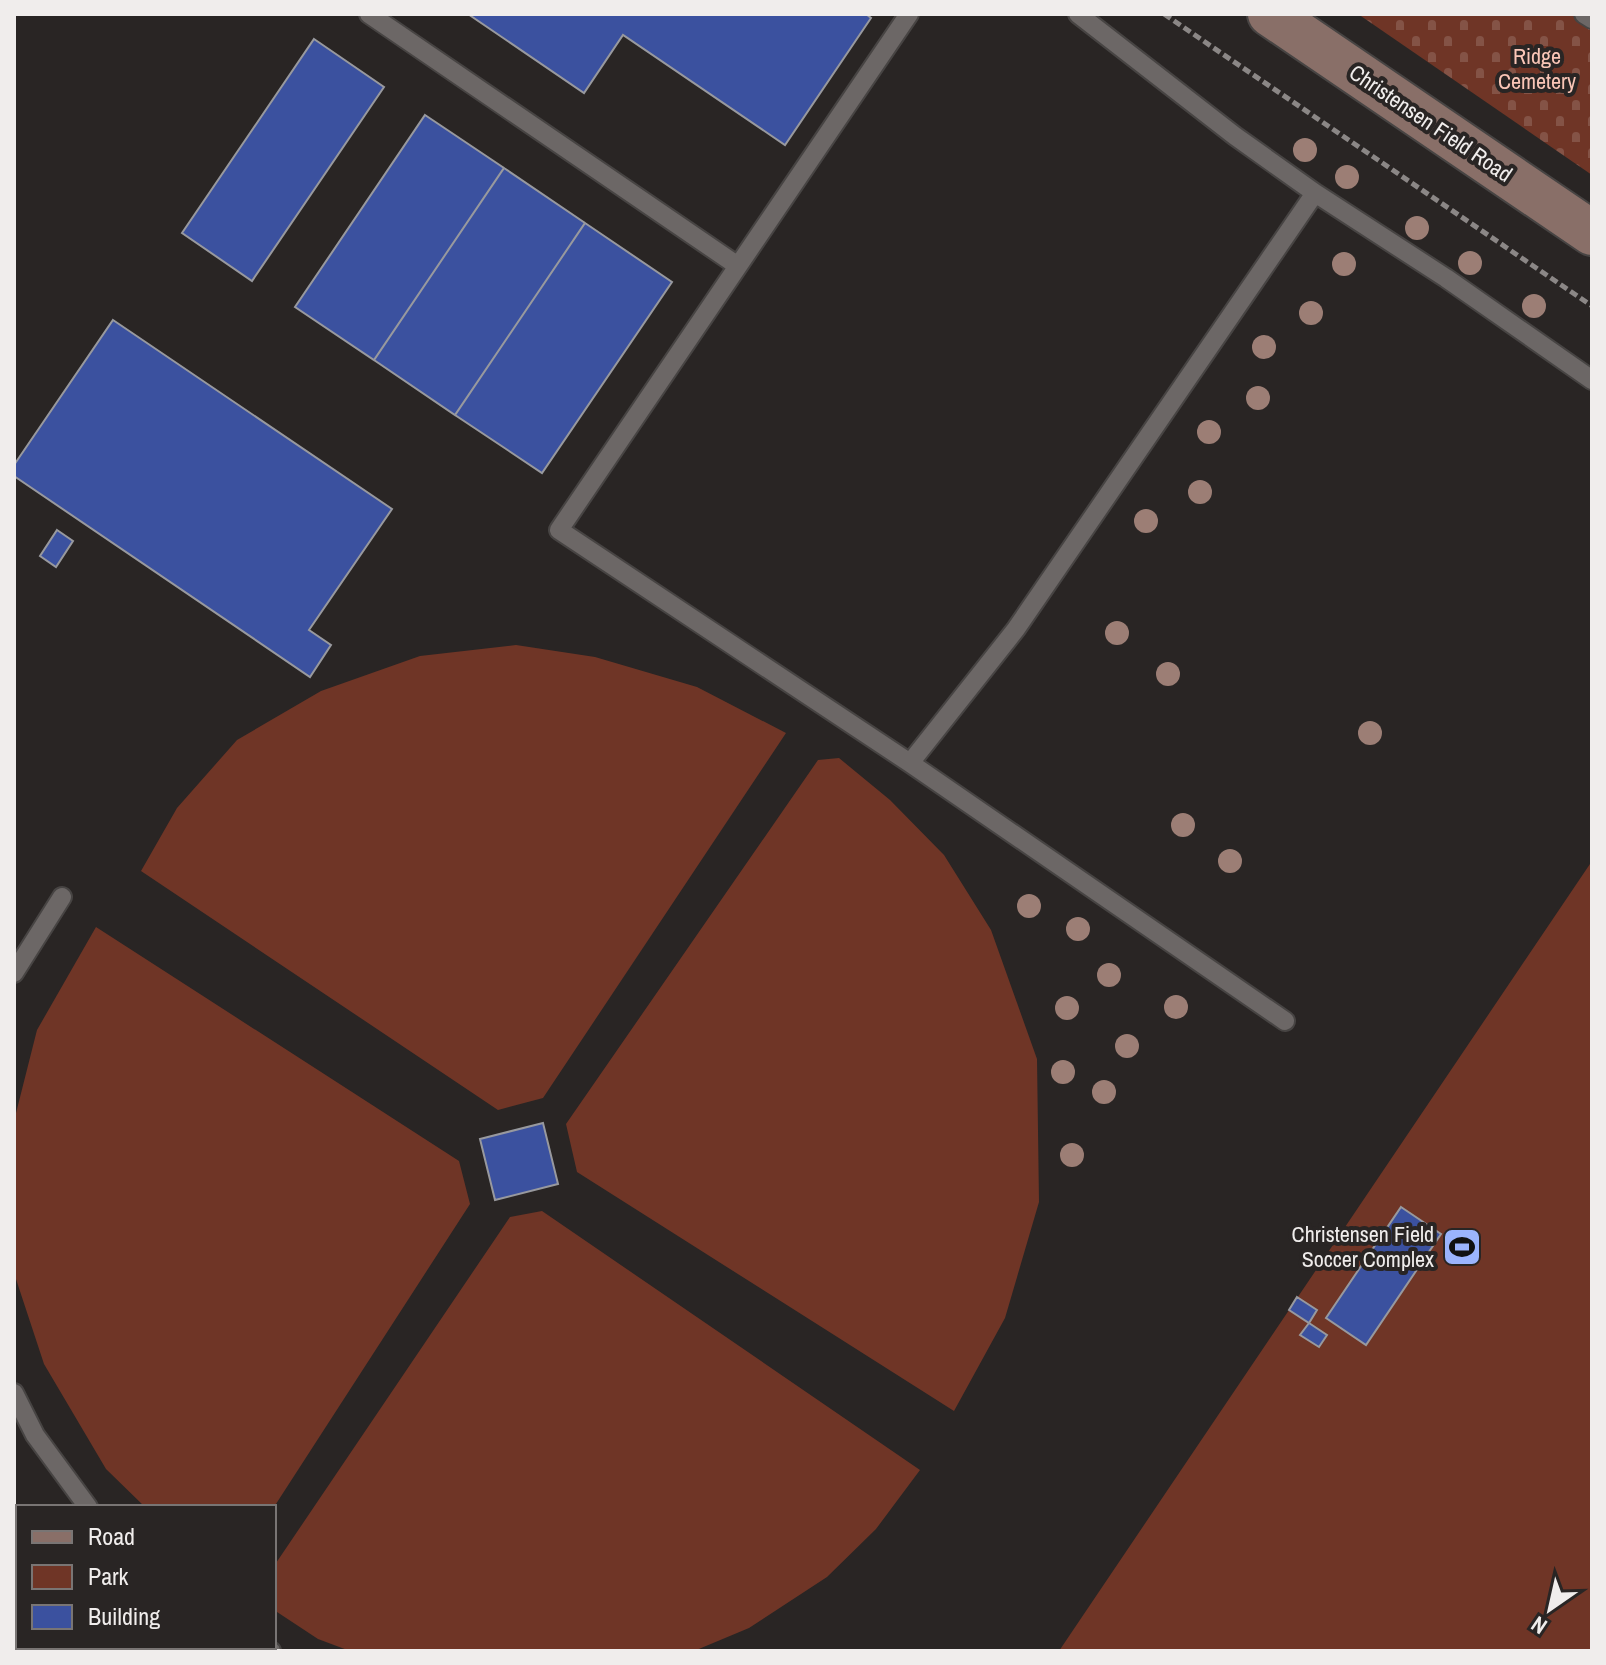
<svg xmlns="http://www.w3.org/2000/svg" width="1606" height="1665" font-family="'Archivo Narrow',sans-serif">
  <style>
    .green { fill: #6f3526 }
    .cemetery { fill: url(#cemetery-stones) }
    .building { fill: #3b519f; stroke: #98999e; stroke-width: 2 }
    .lines { fill: none; stroke-linecap: round; stroke-linejoin: round }
    .lane-casing { stroke: #474443; stroke-width: 22 }
    .secondary-casing { stroke: #474443; stroke-width: 48 }
    .path { stroke: #8b8786; stroke-width: 5; stroke-dasharray: 8 4; stroke-linecap: butt }
    .lane { stroke: #6c6766; stroke-width: 18 }
    .secondary { stroke: #896f68; stroke-width: 44 }
    .tree { fill: #9c7e75 }
    .labels { text-anchor: middle; dominant-baseline: central; stroke-width: 8; stroke-linejoin: round; paint-order: stroke }
    .park-label { font-size: 22px; fill: #fac6b7; stroke: #292524 }
    .street-label { font-size: 22px; fill: #f0edec; stroke: #292524 }
    .poi-label { font-size: 22px; fill: #f0edec; stroke: #292524; text-anchor: end }
  </style>
  <defs>
    <pattern id="cemetery-stones" width="16" height="16" patternUnits="userSpaceOnUse" patternTransform="scale(2)"><rect width="16" height="16" fill="#6f3526"/><path d="M2 7V4a2 2 0 0 1 4 0v3zM10 15v-3a2 2 0 0 1 4 0v3z" fill="#845346"/></pattern>
  </defs>
  <rect width="100%" height="100%" fill="#292524"/>
  <!-- green -->
  <path class="green" d="M 516,645 L 595,657 L 697,687 L 786,733 L 543,1098 L 498,1110 L 141,871 L 177,808 L 237,740 L 321,691 L 420,656 Z
    M 839,758 L 890,800 L 944,855 L 991,930 L 1037,1059 L 1039,1202 L 1005,1318 L 954,1411 L 577,1172 L 566,1124 L 818,760 Z
    M 1592,861 L 1592,1651 L 1059,1651 Z
    M 96,927 L 459,1161 L 470,1204 L 274,1507 L 145,1507 L 106,1469 L 44,1364 L 14,1273 L 14,1121 L 37,1030 Z
    M 542,1211 L 920,1470 L 876,1529 L 827,1577 L 749,1628 L 694,1651 L 350,1651 L 318,1639 L 274,1610 L 274,1566 L 510,1217 Z"/>
  <!-- cemetery -->
  <path class="cemetery" d="M 1358,14 L 1592,14 L 1592,175 Z"/>
  <!-- building -->
  <path class="building" d="M 468,14 L 866,14 L 871,18 L 785,145 L 623,35 L 584,93 Z
    M 314,39 L 384,87 L 252,281 L 182,233 Z
    M 425,115 L 504,168 L 374,360 L 295,307 Z
    M 504,168 L 585,223 L 455,415 L 374,360 Z
    M 585,223 L 672,282 L 542,473 L 455,415 Z
    M 113,320 L 392,509 L 309,630 L 331,645 L 310,677 L 14,476 L 14,465 Z
    M 57,530 L 73,541 L 56,567 L 40,556 Z
    M 543,1123 L 558,1184 L 495,1200 L 480,1139 Z
    M 1401,1207 L 1441,1234 L 1366,1345 L 1326,1318 Z
    M 1297,1297 L 1317,1310 L 1309,1323 L 1289,1310 Z
    M 1309,1323 L 1327,1335 L 1319,1347 L 1300,1335 Z"/>
  <g class="lines">
    <defs>
      <path id="lane" d="M 369,14 L 738,266
        M 909,14 L 559,530 L 910,763 L 1285,1021
        M 1078,14 L 1235,136 L 1315,193 L 1446,278 L 1592,380
        M 1584,14 L 1592,19
        M 910,763 L 1016,629 L 1315,193
        M 14,973 L 62,897
        M 14,1393 L 35,1435 L 88,1507
        M 264,1647 L 271,1651"/>
      <path id="secondary" d="M 1270,14 L 1592,233"/>
    </defs>
    <!-- lane casing -->
    <use href="#lane" class="lane-casing"/>
    <!-- secondary casing -->
    <use href="#secondary" class="secondary-casing"/>
    <!-- path -->
    <path class="path" d="M 1164,14 L 1592,306"/>
    <!-- lane -->
    <use href="#lane" class="lane"/>
    <!-- secondary -->
    <use href="#secondary" class="secondary"/>
  </g>
  <!-- trees -->
  <g class="tree">
    <circle cx="1305" cy="150" r="12"/>
    <circle cx="1347" cy="177" r="12"/>
    <circle cx="1417" cy="228" r="12"/>
    <circle cx="1470" cy="263" r="12"/>
    <circle cx="1344" cy="264" r="12"/>
    <circle cx="1534" cy="306" r="12"/>
    <circle cx="1311" cy="313" r="12"/>
    <circle cx="1264" cy="347" r="12"/>
    <circle cx="1258" cy="398" r="12"/>
    <circle cx="1209" cy="432" r="12"/>
    <circle cx="1200" cy="492" r="12"/>
    <circle cx="1146" cy="521" r="12"/>
    <circle cx="1117" cy="633" r="12"/>
    <circle cx="1168" cy="674" r="12"/>
    <circle cx="1370" cy="733" r="12"/>
    <circle cx="1183" cy="825" r="12"/>
    <circle cx="1230" cy="861" r="12"/>
    <circle cx="1029" cy="906" r="12"/>
    <circle cx="1078" cy="929" r="12"/>
    <circle cx="1109" cy="975" r="12"/>
    <circle cx="1176" cy="1007" r="12"/>
    <circle cx="1067" cy="1008" r="12"/>
    <circle cx="1127" cy="1046" r="12"/>
    <circle cx="1063" cy="1072" r="12"/>
    <circle cx="1104" cy="1092" r="12"/>
    <circle cx="1072" cy="1155" r="12"/>
  </g>
  <!-- icons -->
  <defs>
    <symbol id="stadium-square" viewBox="-11 -11 22 22"><rect x="-9" y="-9" width="18" height="18" rx="4" fill="#9bb4fd" stroke="#292524"/><path d="M0-5a6.5 5 0 1 0 0 10a6.5 5 0 1 0 0-10ZM-3.5-1.8h7v3.6h-7Z" fill="#111"/></symbol>
  </defs>
  <g fill-rule="evenodd">
    <use href="#stadium-square" x="1440" y="1225" width="44" height="44"/>
  </g>
  <g class="labels">
    <!-- park labels -->
    <g class="park-label">
      <text x="1537" y="56">Ridge<tspan x="1537" dy="25">Cemetery</tspan></text>
    </g>
    <!-- street labels -->
    <g class="street-label">
      <text transform="translate(1431 123) rotate(34)">Christensen Field Road</text>
    </g>
    <!-- poi labels -->
    <g class="poi-label">
      <text x="1434" y="1234">Christensen Field<tspan x="1434" dy="25">Soccer Complex</tspan></text>
    </g>
  </g>
  <!-- border -->
  <rect width="1606" height="1665" fill="none" stroke="#f0edec" stroke-width="32"/>
  <!-- legend -->
  <rect x="16" y="1505" width="260" height="144" fill="#292524" stroke="#797574" stroke-width="2"/>
  <rect x="32" y="1531" width="40" height="12" fill="#896f68" stroke="#797574" stroke-width="2"/>
  <text x="88" y="1545" font-size="24" fill="#f0edec">Road</text>
  <rect x="32" y="1565" width="40" height="24" fill="#6f3526" stroke="#797574" stroke-width="2"/>
  <text x="88" y="1585" font-size="24" fill="#f0edec">Park</text>
  <rect x="32" y="1605" width="40" height="24" fill="#3b519f" stroke="#797574" stroke-width="2"/>
  <text x="88" y="1625" font-size="24" fill="#f0edec">Building</text>
  <!-- north arrow -->
  <g transform="translate(1550 1609) rotate(214)" stroke="#292524" stroke-width="6" paint-order="stroke">
  <path d="M0-6L14 30L0 20L-14 30Z" fill="#f0edec"/>
  <text y="-12" font-size="22" font-weight="bold" text-anchor="middle" fill="#f0edec">N</text>
  </g>
</svg>
